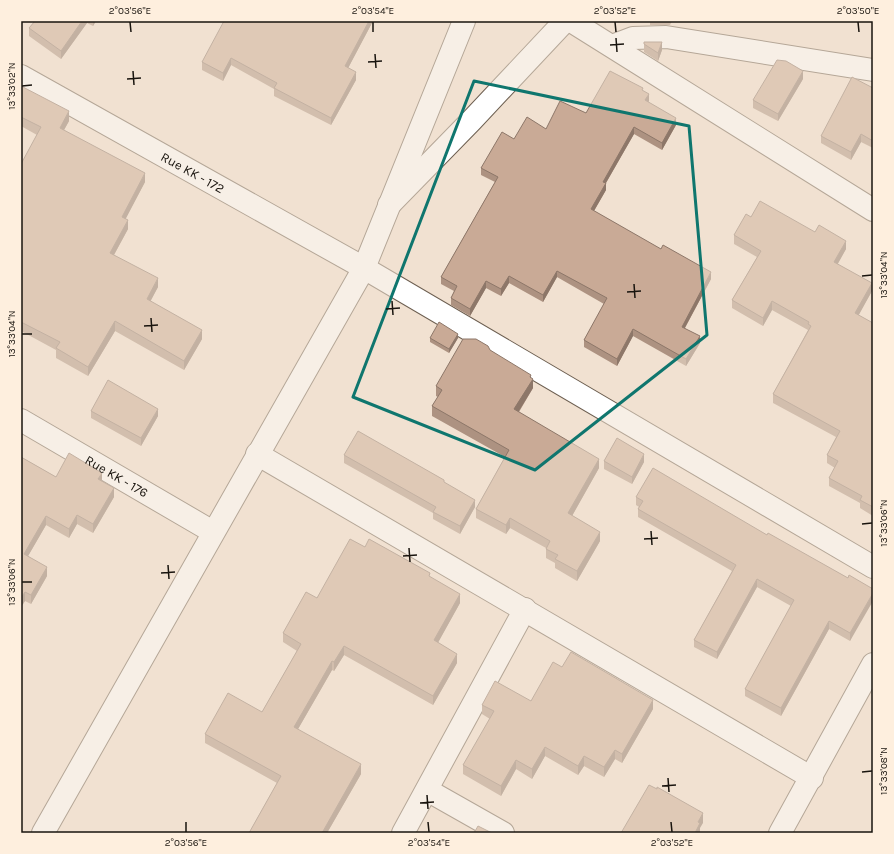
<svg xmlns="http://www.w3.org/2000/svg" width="894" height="854" font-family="Karla,sans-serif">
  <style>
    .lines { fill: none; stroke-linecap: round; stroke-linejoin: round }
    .minor-casing { stroke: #6d5f51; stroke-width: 24 }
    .tertiary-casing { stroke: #6d5f51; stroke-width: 24 }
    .minor { stroke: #fff; stroke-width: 22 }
    .tertiary { stroke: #fff; stroke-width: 22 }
    .wall { fill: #ad9281 }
    .shaded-wall { fill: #8d7769 }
    .building { fill: #c9aa96; stroke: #8d7769 }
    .marked { fill: none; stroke: #0f766e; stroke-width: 3; stroke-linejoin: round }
    .ticks { fill: none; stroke: #19140e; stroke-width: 1.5 }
    .labels { text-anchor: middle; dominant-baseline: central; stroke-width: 3.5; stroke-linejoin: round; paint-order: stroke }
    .street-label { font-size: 13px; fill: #19140e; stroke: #feefde }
    .neatline { fill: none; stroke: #19140e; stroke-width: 1.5 }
    .ticks-label { font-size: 10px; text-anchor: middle; fill: #19140e }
  </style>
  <rect width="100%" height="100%" fill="#f1e1d1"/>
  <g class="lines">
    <defs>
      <g id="minor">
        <path d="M 571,21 L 873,210"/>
        <path d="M 612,46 L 633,38 L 666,37 L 873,70"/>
        <path id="s1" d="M 21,76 L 364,268 L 873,567"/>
        <path d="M 389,205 L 472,120 L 565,21"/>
        <path id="s2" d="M 21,420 L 213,532"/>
        <path d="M 257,454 L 812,778"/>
        <path d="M 427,790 L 503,833"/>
        <path d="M 403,833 L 525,609"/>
        <path d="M 780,833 L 873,664"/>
      </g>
      <path id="tertiary" d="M 43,833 L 364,268 L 464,21"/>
    </defs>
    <!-- minor casing -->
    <use href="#minor" class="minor-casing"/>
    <!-- tertiary casing -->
    <use href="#tertiary" class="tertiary-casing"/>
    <!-- minor -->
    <use href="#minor" class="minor"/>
    <!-- tertiary -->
    <use href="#tertiary" class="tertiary"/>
  </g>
  <!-- wall -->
  <path class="wall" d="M 35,21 L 96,21 L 93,26 L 87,23 L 61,59 L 29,36 L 29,28 Z
    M 373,21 L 348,68 L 356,80 L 331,125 L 274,96 L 274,89 L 231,65 L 223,81 L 202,70 L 202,62 Z
    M 650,21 L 672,21 L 670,25 L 650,25 Z
    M 644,44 L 662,50 L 658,61 L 644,52 Z
    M 803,79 L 778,121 L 753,108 L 753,100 Z
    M 21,86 L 69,121 L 64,130 L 145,182 L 125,219 L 128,229 L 114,255 L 158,287 L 150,301 L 202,339 L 184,370 L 115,331 L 88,376 L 56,358 L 56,350 L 21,331 L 21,164 L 37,135 L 21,126 Z
    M 873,88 L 873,148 L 861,142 L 851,160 L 821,143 L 821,136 Z
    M 643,91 L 649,101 L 648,102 L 676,125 L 662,150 L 634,134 L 606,183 L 606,190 L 594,211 L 711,279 L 685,328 L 700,343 L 686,366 L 633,336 L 617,366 L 584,347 L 584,340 L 604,304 L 557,277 L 543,302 L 509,283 L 501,296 L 486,288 L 470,316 L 451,305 L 451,298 L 454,291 L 441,284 L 441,277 L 495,182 L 481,175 L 481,168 L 514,139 L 546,129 Z
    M 751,217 L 846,249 L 837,264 L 872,291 L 858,315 L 873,323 L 873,516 L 860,508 L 860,503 L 829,486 L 829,478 L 835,468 L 827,463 L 827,455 L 836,437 L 773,403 L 773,394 L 808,330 L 772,310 L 763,326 L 732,308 L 732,300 L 757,257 L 734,244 L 734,235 Z
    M 430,338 L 458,338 L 449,353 L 430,342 Z
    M 490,350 L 531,378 L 533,388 L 519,412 L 599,468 L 572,516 L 600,541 L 577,581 L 555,568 L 555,563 L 546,558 L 546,548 L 510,528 L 506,534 L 476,518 L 476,509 L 505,457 L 432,416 L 432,406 L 438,397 L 436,396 L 436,386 Z
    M 91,411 L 158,416 L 141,446 L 91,418 Z
    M 344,455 L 475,507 L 460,534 L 433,519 L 433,513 L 344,463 Z
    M 21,457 L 56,477 L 102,481 L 114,497 L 93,533 L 77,524 L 69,538 L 46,525 L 28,556 L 47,576 L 31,604 L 25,601 L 21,607 Z
    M 604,461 L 644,462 L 632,484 L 604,469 Z
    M 636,497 L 767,535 L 848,578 L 873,589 L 850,641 L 829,629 L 781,716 L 745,696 L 745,689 L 791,606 L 757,587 L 717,659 L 694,647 L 694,640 L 732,571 L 638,517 L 638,509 L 639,507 L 636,505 Z
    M 365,547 L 430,577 L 460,603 L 438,642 L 457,663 L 433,705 L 344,655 L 334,671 L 332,670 L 298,729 L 361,774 L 327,833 L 249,833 L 277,783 L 205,743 L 205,734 L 262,712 L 297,651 L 283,642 L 283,633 Z
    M 562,667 L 653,709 L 622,763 L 615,759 L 604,777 L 584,766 L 578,775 L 545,756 L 532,779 L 516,769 L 501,796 L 463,774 L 463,765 L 490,719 L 482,714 L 482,705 L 531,701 Z"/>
  <!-- shaded-wall -->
  <path class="shaded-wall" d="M 82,21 L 87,21 L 87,23 L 61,59 L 61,51 Z
    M 93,21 L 96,21 L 93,26 Z
    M 369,21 L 373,21 L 345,74 L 345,66 Z
    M 662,42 L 662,50 L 658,61 L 658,53 Z
    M 231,58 L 231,65 L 223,81 L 223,73 Z
    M 803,71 L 803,79 L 778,121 L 778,114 Z
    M 356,72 L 356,80 L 331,125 L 331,118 Z
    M 649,94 L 649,101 L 645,107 L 645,100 Z
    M 69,111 L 69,121 L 60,137 L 60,128 Z
    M 676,118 L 676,125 L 662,150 L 662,143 Z
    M 634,127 L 634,134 L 603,188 L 603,182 Z
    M 861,134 L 861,142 L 851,160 L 851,152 Z
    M 145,173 L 145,182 L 122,226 L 122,217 Z
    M 606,183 L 606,190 L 591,216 L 591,209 Z
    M 128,220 L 128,229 L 110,262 L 110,253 Z
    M 846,241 L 846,249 L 834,271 L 834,262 Z
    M 557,271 L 557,277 L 543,302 L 543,295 Z
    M 711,272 L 711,279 L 682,333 L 682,327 Z
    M 509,276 L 509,283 L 501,296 L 501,289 Z
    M 158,278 L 158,287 L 147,308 L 147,299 Z
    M 486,281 L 486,288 L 470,316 L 470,309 Z
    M 872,283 L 872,291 L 855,322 L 855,313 Z
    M 772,301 L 772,310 L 763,326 L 763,318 Z
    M 115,321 L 115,331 L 88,376 L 88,367 Z
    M 633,329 L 633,336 L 617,366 L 617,359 Z
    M 202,330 L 202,339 L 184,370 L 184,361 Z
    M 458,334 L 458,338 L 449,353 L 449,349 Z
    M 700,336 L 700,343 L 686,366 L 686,359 Z
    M 531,375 L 531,382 L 533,379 L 533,388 L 514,419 L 514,409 Z
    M 158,409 L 158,416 L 141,446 L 141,438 Z
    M 644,454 L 644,462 L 632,484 L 632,477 Z
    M 599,459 L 599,468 L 568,523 L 568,513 Z
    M 102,473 L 102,482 L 98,479 Z
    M 114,488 L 114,497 L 93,533 L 93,524 Z
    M 475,500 L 475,507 L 460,534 L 460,526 Z
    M 77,515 L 77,524 L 69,538 L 69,529 Z
    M 46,516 L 46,525 L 24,563 L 24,554 Z
    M 510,518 L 510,528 L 506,534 L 506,525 Z
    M 600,532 L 600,541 L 577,581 L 577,571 Z
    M 47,567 L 47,576 L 31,604 L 31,595 Z
    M 757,579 L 757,587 L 717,659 L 717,652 Z
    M 25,592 L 25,601 L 21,607 L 21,598 Z
    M 873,593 L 873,601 L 850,641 L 850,633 Z
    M 460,594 L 460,603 L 434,650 L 434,640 Z
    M 829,621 L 829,629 L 781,716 L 781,708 Z
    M 344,646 L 344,655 L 334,671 L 334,662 Z
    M 457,654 L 457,663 L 433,705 L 433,696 Z
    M 332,661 L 332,670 L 294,736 L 294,727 Z
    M 653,700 L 653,709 L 622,763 L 622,754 Z
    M 545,747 L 545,756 L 532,779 L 532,769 Z
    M 615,750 L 615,759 L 604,777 L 604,767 Z
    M 584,756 L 584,766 L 578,775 L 578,766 Z
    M 516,760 L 516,769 L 501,796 L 501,786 Z
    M 361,764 L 361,774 L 327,833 L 322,833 Z
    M 703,813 L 703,823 L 700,828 L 700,833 L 695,833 L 698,822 Z"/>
  <!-- building -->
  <path class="building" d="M 35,21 L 82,21 L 61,51 L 29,28 Z
    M 224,21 L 369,21 L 345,66 L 356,72 L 331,118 L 274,88 L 277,83 L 231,58 L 223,73 L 202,62 Z
    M 644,42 L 662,42 L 658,53 L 644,44 Z
    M 777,60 L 786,61 L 803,71 L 778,114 L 753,100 Z
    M 610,71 L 643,88 L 642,90 L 649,94 L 645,100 L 676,118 L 662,143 L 634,127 L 603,182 L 606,183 L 591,209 L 661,249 L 663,245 L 711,272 L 682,327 L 700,336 L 686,359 L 633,329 L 617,359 L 584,340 L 607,298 L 557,271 L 543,295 L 509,276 L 501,289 L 486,281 L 470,309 L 451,298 L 457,286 L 441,277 L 498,177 L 481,168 L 502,132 L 514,139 L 527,117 L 546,129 L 560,101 L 586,113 Z
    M 852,77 L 873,88 L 873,141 L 861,134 L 851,152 L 821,136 Z
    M 21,86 L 69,111 L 60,128 L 145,173 L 122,217 L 128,220 L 110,253 L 158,278 L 147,299 L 202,330 L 184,361 L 115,321 L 88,367 L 56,348 L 60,342 L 21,322 L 21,164 L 41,127 L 21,117 Z
    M 760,201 L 815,232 L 819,225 L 846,241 L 834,262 L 872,283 L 855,313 L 873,323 L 873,507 L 860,500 L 862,496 L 829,478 L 838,461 L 827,455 L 840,431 L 773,394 L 811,326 L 808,324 L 809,322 L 772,301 L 763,318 L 732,300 L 761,251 L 734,235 L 746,214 L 751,217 Z
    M 439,322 L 458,334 L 449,349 L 430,338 Z
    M 463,339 L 476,339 L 488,346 L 490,350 L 531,375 L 530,377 L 533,379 L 514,409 L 599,459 L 568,513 L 600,532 L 577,571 L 555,559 L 558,555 L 546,549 L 550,541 L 510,518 L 506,525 L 476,509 L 509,450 L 432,406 L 442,390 L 436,386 Z
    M 108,380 L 158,409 L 141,438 L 91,411 Z
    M 358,431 L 444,480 L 444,482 L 475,500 L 460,526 L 433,512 L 436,507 L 344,455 Z
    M 617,438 L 644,454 L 632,477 L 604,461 Z
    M 69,453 L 102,473 L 98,479 L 114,488 L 93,524 L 77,515 L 69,529 L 46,516 L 24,554 L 47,567 L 31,595 L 25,592 L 21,598 L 21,457 L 56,477 Z
    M 653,468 L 767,535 L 768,533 L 848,578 L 849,575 L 873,589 L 873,593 L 850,633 L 829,621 L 781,708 L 745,689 L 794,600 L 757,579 L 717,652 L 694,640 L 736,565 L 638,509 L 643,501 L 636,497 Z
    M 350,539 L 365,547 L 369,539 L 430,573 L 429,576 L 460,594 L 434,640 L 457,654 L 433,696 L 344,646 L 334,662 L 332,661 L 294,727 L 361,764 L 322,833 L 249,833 L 281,776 L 205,734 L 228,693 L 262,712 L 301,644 L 283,633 L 306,592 L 317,598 Z
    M 571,652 L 653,700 L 622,754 L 615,750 L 604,767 L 584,756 L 578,766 L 545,747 L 532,769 L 516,760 L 501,786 L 463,765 L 494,711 L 482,705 L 495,681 L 531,701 L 553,662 L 562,667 Z
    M 649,785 L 657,789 L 657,787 L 703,813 L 698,822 L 700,823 L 695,833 L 621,833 Z
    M 478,826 L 492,833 L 474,833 Z
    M 873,829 L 873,833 L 871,833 Z"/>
  <!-- marked area -->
  <path d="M0 0H894V854H0ZM 474,81 L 689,126 L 707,335 L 535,470 L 353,397 Z" fill="#f1e1d1" fill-opacity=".55" fill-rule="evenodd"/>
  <path class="marked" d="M 474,81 L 689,126 L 707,335 L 535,470 L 353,397 Z"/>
  <!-- ticks -->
  <path class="ticks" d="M 130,22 L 131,32M 373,22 L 373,32M 615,22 L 616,32M 858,22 L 859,32M 616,38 L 617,52M 610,45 L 624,44M 375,54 L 376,68M 368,62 L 382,61M 133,71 L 134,85M 127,79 L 141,78M 22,86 L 32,85M 862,276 L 872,275M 634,284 L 635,298M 627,292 L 641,291M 392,301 L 393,315M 386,309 L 400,308M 151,318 L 152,332M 144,326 L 158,325M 22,334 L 32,334M 862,524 L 872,523M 651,531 L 652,545M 644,539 L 658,538M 409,548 L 410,562M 403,556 L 417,555M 168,565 L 169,579M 161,573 L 175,572M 22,582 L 32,582M 862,772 L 872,771M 668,778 L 669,792M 662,786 L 676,785M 427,795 L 428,809M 420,803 L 434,802M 186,822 L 186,832M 428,822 L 429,832M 671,822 L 672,832"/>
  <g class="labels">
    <!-- street labels -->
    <g class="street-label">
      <text stroke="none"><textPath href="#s1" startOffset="197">Rue KK - 172</textPath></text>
      <text stroke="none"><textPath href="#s2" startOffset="111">Rue KK - 176</textPath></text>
    </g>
  </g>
  <!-- border -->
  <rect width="894" height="854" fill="none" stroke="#feefde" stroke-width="44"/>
  <rect x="22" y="22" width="850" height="810" class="neatline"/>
  <g class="ticks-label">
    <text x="130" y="14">2°03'56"E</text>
    <text x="373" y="14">2°03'54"E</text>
    <text x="615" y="14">2°03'52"E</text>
    <text x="858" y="14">2°03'50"E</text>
    <text transform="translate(11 86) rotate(-90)" y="4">13°33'02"N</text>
    <text transform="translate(883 275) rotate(-90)" y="4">13°33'04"N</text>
    <text transform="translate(11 334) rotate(-90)" y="4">13°33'04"N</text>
    <text transform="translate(883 523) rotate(-90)" y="4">13°33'06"N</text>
    <text transform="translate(11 582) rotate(-90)" y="4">13°33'06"N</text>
    <text transform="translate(883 771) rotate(-90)" y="4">13°33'08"N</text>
    <text x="186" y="846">2°03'56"E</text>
    <text x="429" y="846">2°03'54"E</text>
    <text x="672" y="846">2°03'52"E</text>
  </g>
</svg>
